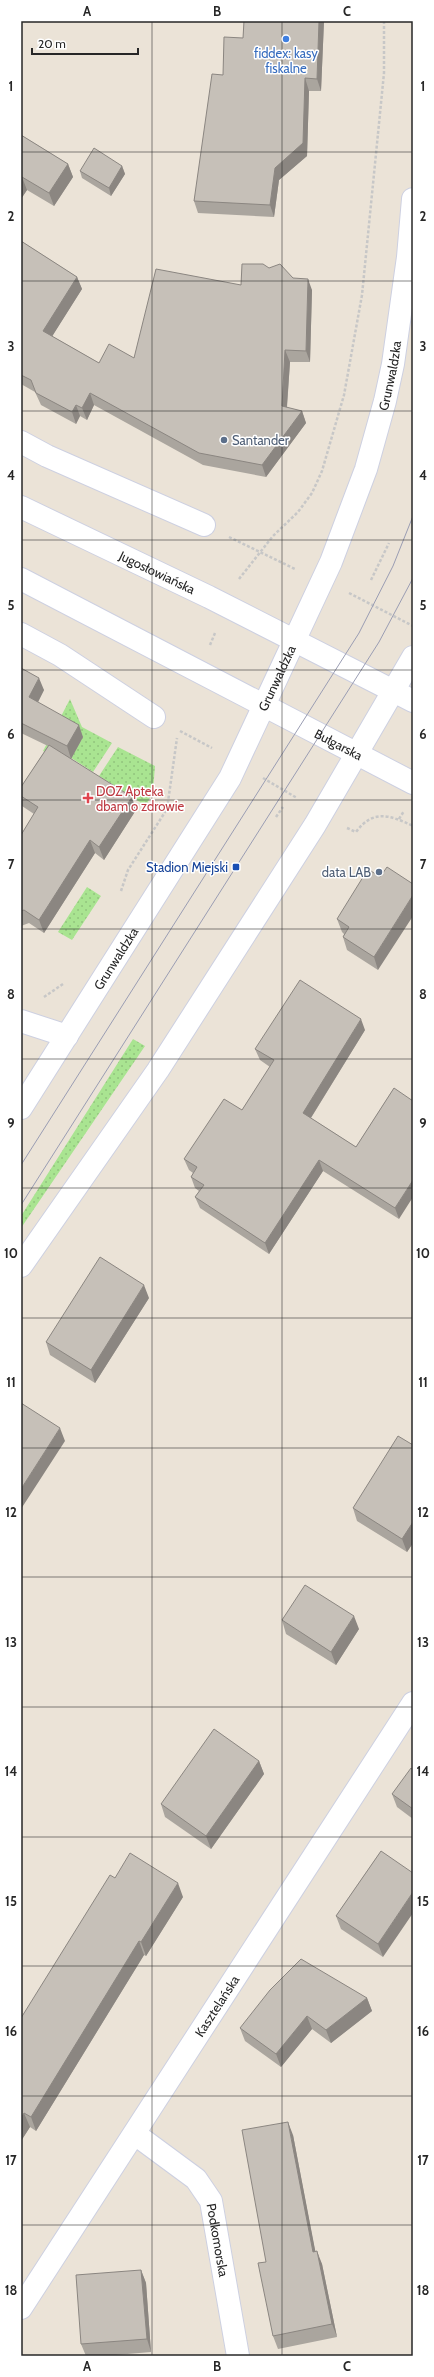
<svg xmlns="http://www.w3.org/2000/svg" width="434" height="2377" font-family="Cabin,sans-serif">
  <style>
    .green { fill: url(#green-dots) }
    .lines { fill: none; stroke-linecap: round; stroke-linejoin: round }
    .minor-casing { stroke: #cdd0e1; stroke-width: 24 }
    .tertiary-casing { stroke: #cdd0e1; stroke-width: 24 }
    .path { stroke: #c7c7c7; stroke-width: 2.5; stroke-dasharray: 3 2; stroke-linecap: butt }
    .minor { stroke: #fff; stroke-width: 22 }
    .tertiary { stroke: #fff; stroke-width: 22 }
    .tram { stroke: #9a9db3; stroke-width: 1 }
    .wall { fill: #aaa59e }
    .shaded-wall { fill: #8b8681 }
    .building { fill: #c6c0b8; stroke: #8b8681 }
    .grid { fill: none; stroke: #272727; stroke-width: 1; stroke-opacity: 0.55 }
    .shop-dot { fill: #3f7fe0; stroke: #fff; stroke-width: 1.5 }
    .service-dot { fill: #5c6f8a; stroke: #fff; stroke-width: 1.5 }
    .health-dot { fill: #e0444e; stroke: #fff; stroke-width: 1.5 }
    .transit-dot { fill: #1a4fb4; stroke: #fff; stroke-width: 1.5 }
    .labels { text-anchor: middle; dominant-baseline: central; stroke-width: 3; stroke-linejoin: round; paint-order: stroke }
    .shop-label { font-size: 13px; fill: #366cbe; stroke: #fff }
    .street-label { font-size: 13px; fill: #272727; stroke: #fff }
    .service-label { font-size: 13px; fill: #4e5e75; stroke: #fff; text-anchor: start }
    .health-label { font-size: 13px; fill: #be3a42; stroke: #fff; text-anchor: start }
    .transit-label { font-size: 13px; fill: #164399; stroke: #fff; text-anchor: end }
    .neatline { fill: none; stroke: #272727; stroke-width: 1.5 }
    .grid-label { font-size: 13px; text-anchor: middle; font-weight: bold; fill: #272727 }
  </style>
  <defs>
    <pattern id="green-dots" width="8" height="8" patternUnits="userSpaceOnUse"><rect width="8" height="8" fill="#a9e491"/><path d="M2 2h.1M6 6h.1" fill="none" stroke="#91c47d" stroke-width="1.8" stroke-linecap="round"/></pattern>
  </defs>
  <rect width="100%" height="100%" fill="#ebe3d7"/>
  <!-- green -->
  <path class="green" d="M 70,699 L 82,727 L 112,743 L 93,772 L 59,750 L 54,758 L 43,751 Z
    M 118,747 L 155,766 L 153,791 L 146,806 L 99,776 Z
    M 87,887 L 101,896 L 72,940 L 58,932 Z
    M 133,1039 L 145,1046 L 21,1228 L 21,1216 Z"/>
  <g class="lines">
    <defs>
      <g id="minor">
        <path d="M 21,442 L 47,456 L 204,525"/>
        <path d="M 21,634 L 60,655 L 154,717"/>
        <path d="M 21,1021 L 67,1036"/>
        <path id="s1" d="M 135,2134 L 196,2179 L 211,2201 L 238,2356"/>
        <path id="s2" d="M 21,2308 L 413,1703"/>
      </g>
      <g id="tertiary">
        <path id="s3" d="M 21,507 L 209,597 L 413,701"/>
        <path id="s4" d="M 21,579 L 413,783"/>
        <path id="s5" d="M 21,1108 L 230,778 L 331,562 L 366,469 L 385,401 L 393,364 L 408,257 L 413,199"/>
        <path d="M 21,1266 L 158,1070 L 315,825 L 413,657"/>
      </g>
    </defs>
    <!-- minor casing -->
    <use href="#minor" class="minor-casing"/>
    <!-- tertiary casing -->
    <use href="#tertiary" class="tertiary-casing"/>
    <!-- path -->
    <path class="path" d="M 229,537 L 295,569
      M 239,579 L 273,536 L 298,512 L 312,493 L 322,471 L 344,395 L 362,295 L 384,73 L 384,21
      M 371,580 L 389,543
      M 349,593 L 413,626
      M 210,645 L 215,633
      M 180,731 L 212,748
      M 263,778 L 297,798
      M 276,817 L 283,807
      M 399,819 L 404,811
      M 347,828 L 356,832 C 373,809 390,815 413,826
      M 121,891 L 128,870 L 167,809 L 177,738
      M 44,997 L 63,984"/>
    <!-- minor -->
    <use href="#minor" class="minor"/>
    <!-- tertiary -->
    <use href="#tertiary" class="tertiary"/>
    <!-- tram -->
    <path class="tram" d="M 21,1165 L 359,633 L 393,566 L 413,516
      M 21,1205 L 379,642 L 413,578"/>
  </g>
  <!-- wall -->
  <path class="wall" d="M 244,21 L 324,21 L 321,91 L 309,91 L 307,156 L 279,180 L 274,217 L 198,213 L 194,201 L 223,75 L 243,38 Z
    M 21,135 L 68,164 L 73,177 L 54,206 L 27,190 L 21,199 Z
    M 122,166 L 125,174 L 111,196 L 82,178 L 80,171 Z
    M 21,241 L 77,277 L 82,289 L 52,336 L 99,363 L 134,358 L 241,285 L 269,268 L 293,278 L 312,290 L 310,362 L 290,362 L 287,408 L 302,411 L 306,423 L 266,477 L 203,465 L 94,405 L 87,420 L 80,416 L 76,424 L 41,405 L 35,392 L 21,384 Z
    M 21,668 L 44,690 L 38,702 L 83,737 L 71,759 L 136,810 L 104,860 L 95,853 L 44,933 L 29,923 L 21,926 L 21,835 L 34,814 L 22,806 L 21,804 L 21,787 L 48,746 L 21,733 Z
    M 380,877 L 378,970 L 347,950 L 343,937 L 344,934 L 342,932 L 337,919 Z
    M 365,1030 L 311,1118 L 356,1147 L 394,1088 L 399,1219 L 323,1171 L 269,1254 L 200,1208 L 195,1197 L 199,1191 L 195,1188 L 191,1177 L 193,1173 L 189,1170 L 184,1159 L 242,1110 L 270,1067 L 260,1060 L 255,1049 Z
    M 149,1298 L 95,1383 L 50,1355 L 46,1342 Z
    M 413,1445 L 413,1543 L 407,1552 L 357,1521 L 353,1508 Z
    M 282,1620 L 359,1629 L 336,1665 L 286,1634 Z
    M 259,1761 L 264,1774 L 211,1849 L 165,1817 L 161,1804 Z
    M 413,1770 L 413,1819 L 397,1807 L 392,1794 Z
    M 381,1851 L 383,1957 L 341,1929 L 336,1916 Z
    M 115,1878 L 183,1897 L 146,1956 L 144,1955 L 36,2131 L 30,2127 L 21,2141 L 21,2018 Z
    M 367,1998 L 372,2011 L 331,2043 L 312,2029 L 281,2067 L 245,2041 L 240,2028 Z
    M 293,2135 L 315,2251 L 322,2264 L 337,2337 L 278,2349 L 273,2336 L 266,2262 Z
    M 141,2270 L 146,2283 L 151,2352 L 104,2356 L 86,2356 L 81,2344 Z"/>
  <!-- shaded-wall -->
  <path class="shaded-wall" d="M 319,21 L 324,21 L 321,91 L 317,79 Z
    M 305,78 L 309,91 L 307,156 L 279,180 L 274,217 L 270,205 L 275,168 Z
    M 68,164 L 73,177 L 54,206 L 49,193 Z
    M 122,166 L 125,174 L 111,196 L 109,188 Z
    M 22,177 L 27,190 L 21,199 L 21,179 Z
    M 77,277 L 82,289 L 48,343 L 43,331 Z
    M 308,279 L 312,290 L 310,362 L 306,351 Z
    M 285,350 L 290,362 L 286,418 L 282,406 Z
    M 90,393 L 94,405 L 87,420 L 82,408 Z
    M 76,405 L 80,416 L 76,424 L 72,412 Z
    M 302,411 L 306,423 L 266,477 L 262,465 Z
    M 39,678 L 44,690 L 34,710 L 29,697 Z
    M 79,725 L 83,737 L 71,759 L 67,746 Z
    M 132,797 L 136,810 L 104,860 L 99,847 Z
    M 90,840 L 95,853 L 44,933 L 39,920 Z
    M 413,895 L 413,916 L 378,970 L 374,957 Z
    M 361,1019 L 365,1030 L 307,1124 L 303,1113 Z
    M 319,1160 L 323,1171 L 269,1254 L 265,1243 Z
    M 413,1180 L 413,1197 L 399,1219 L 395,1208 Z
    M 144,1285 L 149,1298 L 95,1383 L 91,1370 Z
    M 60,1428 L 65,1441 L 21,1509 L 21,1489 Z
    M 413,1522 L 413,1543 L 407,1552 L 402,1539 Z
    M 354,1616 L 359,1629 L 336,1665 L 331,1652 Z
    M 259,1761 L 264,1774 L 211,1849 L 206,1836 Z
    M 178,1883 L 183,1897 L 146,1956 L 141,1942 Z
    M 413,1892 L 413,1913 L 383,1957 L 378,1944 Z
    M 139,1941 L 144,1955 L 36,2131 L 31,2117 Z
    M 367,1998 L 372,2011 L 331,2043 L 326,2030 Z
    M 307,2016 L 312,2029 L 281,2067 L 276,2054 Z
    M 24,2113 L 30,2127 L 21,2141 L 21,2119 Z
    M 288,2122 L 293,2135 L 318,2265 L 313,2252 Z
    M 317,2251 L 322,2264 L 337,2337 L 332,2324 Z
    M 141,2270 L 146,2283 L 151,2352 L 147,2339 Z"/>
  <!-- building -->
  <path class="building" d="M 244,21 L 319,21 L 317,79 L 305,78 L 303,143 L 275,168 L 270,205 L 194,201 L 212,74 L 223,75 L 224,37 L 243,38 Z
    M 21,135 L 68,164 L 49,193 L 22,177 L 21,179 Z
    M 94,148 L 122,166 L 109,188 L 80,171 Z
    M 21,241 L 77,277 L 43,331 L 99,363 L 109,344 L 134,358 L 156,269 L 241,285 L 242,264 L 263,264 L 269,268 L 280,264 L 293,278 L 308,279 L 306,351 L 285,350 L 282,406 L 302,411 L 262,465 L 199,453 L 90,393 L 82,408 L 76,405 L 72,412 L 36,393 L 31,380 L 21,375 Z
    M 21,668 L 39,678 L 29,697 L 79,725 L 67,746 L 21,723 Z
    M 49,745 L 132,797 L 99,847 L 90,840 L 39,920 L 24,910 L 21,911 L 21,835 L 38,807 L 21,796 L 21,787 Z
    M 387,867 L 413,884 L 413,895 L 374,957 L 343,937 L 349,927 L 337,919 L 368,869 L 380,877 Z
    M 300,980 L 361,1019 L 303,1113 L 356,1147 L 394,1088 L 413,1101 L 413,1180 L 395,1208 L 319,1160 L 265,1243 L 195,1197 L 204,1185 L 191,1177 L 197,1167 L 184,1159 L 224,1099 L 242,1110 L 274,1060 L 255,1049 Z
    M 100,1257 L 144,1285 L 91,1370 L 46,1342 Z
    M 21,1403 L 60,1428 L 21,1489 Z
    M 398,1436 L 413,1445 L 413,1522 L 402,1539 L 353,1508 Z
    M 305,1585 L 354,1616 L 331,1652 L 282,1620 Z
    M 214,1729 L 259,1761 L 206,1836 L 161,1804 Z
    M 411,1768 L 413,1770 L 413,1809 L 392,1794 Z
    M 381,1851 L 413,1873 L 413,1892 L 378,1944 L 336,1916 Z
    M 130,1853 L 178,1883 L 141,1942 L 139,1941 L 31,2117 L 24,2113 L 21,2119 L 21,2018 L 110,1875 L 115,1878 Z
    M 301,1959 L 367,1998 L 326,2030 L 307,2016 L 276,2054 L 240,2028 L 270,1990 Z
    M 288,2122 L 313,2252 L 317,2251 L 332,2324 L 273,2336 L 258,2263 L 266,2262 L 242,2130 Z
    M 141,2270 L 147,2339 L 81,2344 L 76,2275 Z"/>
  <!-- grid -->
  <path class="grid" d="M 152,21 L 152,2356M 282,21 L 282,2356M 21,152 L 413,152M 21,281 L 413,281M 21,411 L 413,411M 21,540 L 413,540M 21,670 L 413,670M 21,800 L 413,800M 21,929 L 413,929M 21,1059 L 413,1059M 21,1188 L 413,1188M 21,1318 L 413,1318M 21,1448 L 413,1448M 21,1577 L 413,1577M 21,1707 L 413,1707M 21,1837 L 413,1837M 21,1966 L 413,1966M 21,2096 L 413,2096M 21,2225 L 413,2225"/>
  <!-- markers -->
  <circle class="shop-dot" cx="286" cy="39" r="4"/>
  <g class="service-dot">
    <circle cx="224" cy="440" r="4"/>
    <circle cx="379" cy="872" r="4"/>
  </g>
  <path class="health-dot" d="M86 792h4v4h4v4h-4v4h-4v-4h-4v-4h4z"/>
  <rect class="transit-dot" x="232" y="863" width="8" height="8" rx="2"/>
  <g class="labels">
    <!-- shop labels -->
    <g class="shop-label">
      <text x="286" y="53">fiddex: kasy<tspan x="286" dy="15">fiskalne</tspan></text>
    </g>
    <!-- street labels -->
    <g class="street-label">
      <text stroke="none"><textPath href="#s5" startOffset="825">Grunwaldzka</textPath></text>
      <text stroke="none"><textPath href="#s3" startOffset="151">Jugosłowiańska</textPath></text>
      <text stroke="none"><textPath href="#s5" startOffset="501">Grunwaldzka</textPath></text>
      <text stroke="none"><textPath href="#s4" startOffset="358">Bułgarska</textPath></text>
      <text stroke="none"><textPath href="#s5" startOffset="177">Grunwaldzka</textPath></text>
      <text stroke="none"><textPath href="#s2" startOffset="360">Kasztelańska</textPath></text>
      <text stroke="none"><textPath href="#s1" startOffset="142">Podkomorska</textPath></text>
    </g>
    <!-- service labels -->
    <g class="service-label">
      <text x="232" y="440">Santander</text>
      <text x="371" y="872" text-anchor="end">data LAB</text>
    </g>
    <!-- health labels -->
    <g class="health-label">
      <text x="96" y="791">DOZ Apteka<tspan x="96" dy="15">dbam o zdrowie</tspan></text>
    </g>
    <!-- transit labels -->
    <g class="transit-label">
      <text x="228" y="867">Stadion Miejski</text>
    </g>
  </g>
  <!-- border -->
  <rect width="434" height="2377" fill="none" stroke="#ffffff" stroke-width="44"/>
  <!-- scale -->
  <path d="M32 48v6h106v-6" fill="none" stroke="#272727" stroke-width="2"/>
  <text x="38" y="48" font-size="12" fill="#272727" stroke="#ffffff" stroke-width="3" paint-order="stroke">20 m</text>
  <rect x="22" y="22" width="390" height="2333" class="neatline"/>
  <g class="grid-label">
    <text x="87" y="16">A</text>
    <text x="217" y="16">B</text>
    <text x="347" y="16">C</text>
    <text x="11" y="91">1</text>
    <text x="423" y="91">1</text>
    <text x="11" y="221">2</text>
    <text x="423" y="221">2</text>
    <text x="11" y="351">3</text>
    <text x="423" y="351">3</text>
    <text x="11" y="480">4</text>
    <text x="423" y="480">4</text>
    <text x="11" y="610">5</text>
    <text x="423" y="610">5</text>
    <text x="11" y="739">6</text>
    <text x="423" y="739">6</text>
    <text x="11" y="869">7</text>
    <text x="423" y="869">7</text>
    <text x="11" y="999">8</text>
    <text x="423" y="999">8</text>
    <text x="11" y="1128">9</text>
    <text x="423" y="1128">9</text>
    <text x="11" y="1258">10</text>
    <text x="423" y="1258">10</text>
    <text x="11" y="1387">11</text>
    <text x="423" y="1387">11</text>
    <text x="11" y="1517">12</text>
    <text x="423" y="1517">12</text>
    <text x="11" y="1647">13</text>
    <text x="423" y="1647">13</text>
    <text x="11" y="1776">14</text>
    <text x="423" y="1776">14</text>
    <text x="11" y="1906">15</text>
    <text x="423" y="1906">15</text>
    <text x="11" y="2036">16</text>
    <text x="423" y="2036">16</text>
    <text x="11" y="2165">17</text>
    <text x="423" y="2165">17</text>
    <text x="11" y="2295">18</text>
    <text x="423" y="2295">18</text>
    <text x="87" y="2371">A</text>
    <text x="217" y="2371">B</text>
    <text x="347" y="2371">C</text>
  </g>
</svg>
